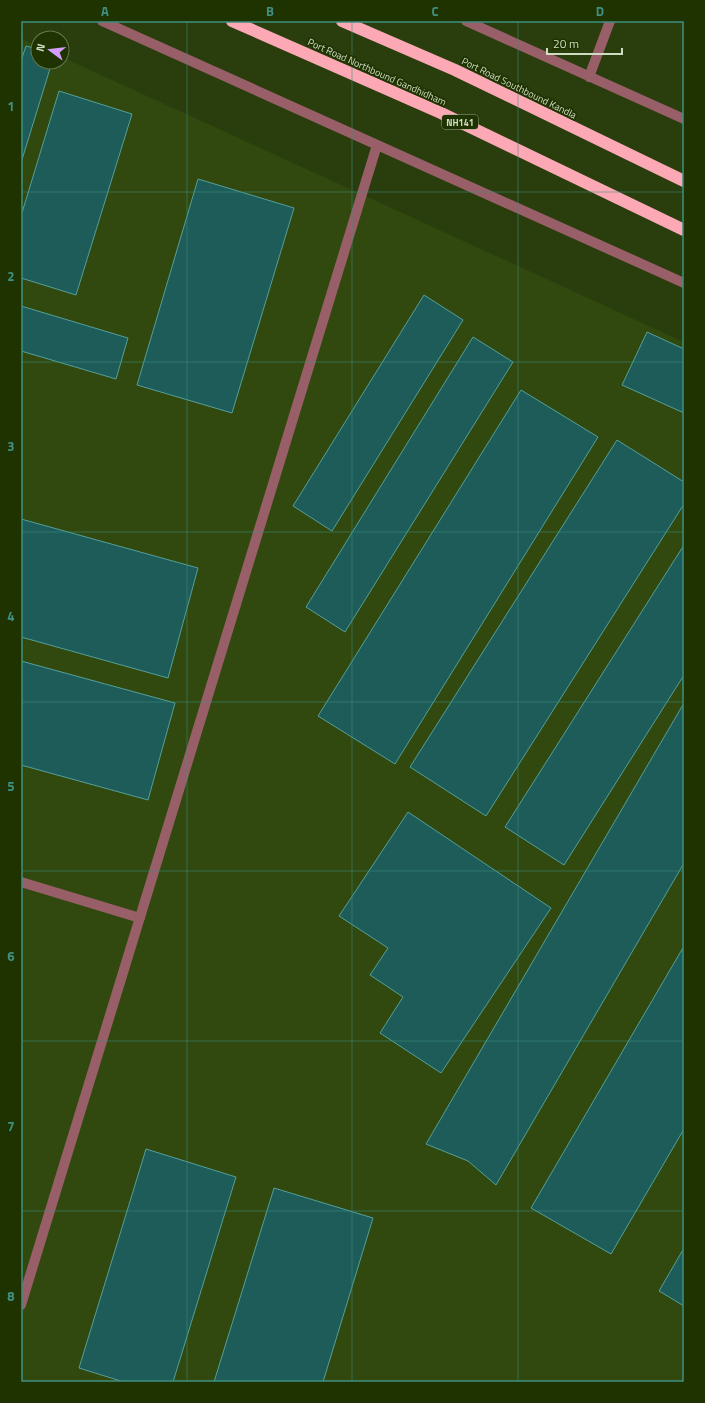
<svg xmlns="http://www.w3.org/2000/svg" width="705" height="1403" font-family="'Titillium Web',sans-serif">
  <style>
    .built { fill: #31480f }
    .building { fill: #1d5c58; stroke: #54a09a }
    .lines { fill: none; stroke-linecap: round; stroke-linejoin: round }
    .minor { stroke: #985f68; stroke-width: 10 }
    .highway { stroke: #fca9b5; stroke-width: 12 }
    .grid { fill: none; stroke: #3f9083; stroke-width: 1; stroke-opacity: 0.55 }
    .labels { text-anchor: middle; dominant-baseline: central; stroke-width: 3.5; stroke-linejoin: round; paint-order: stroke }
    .shield { fill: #1f3301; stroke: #9aa988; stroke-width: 1 }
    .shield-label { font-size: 9px; font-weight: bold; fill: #cfdcc2 }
    .street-label { font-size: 10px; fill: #cfdcc2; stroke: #1f3301 }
    .neatline { fill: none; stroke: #3f9083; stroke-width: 1.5 }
    .grid-label { font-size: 13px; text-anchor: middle; font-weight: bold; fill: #3f9083 }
  </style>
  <rect width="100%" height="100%" fill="#293d0d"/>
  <!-- built -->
  <path class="built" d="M 21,38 L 38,46 L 38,62 L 62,62 L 62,57 L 684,342 L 684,1382 L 21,1382 Z"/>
  <!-- building -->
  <path class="building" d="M 26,46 L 38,49 L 38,62 L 52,62 L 21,163 L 21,61 Z
    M 59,91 L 132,114 L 76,295 L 21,278 L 21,216 Z
    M 198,179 L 294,208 L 232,413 L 137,385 Z
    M 424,295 L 463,320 L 332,531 L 293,506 Z
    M 21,306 L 128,338 L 116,379 L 21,351 Z
    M 647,332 L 684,349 L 684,413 L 622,385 Z
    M 473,337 L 513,362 L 345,632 L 306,607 Z
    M 521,390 L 598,437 L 395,764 L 318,716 Z
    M 617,440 L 684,482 L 684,504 L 486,816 L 410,767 Z
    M 21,519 L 198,568 L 168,678 L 21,637 Z
    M 684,545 L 684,675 L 564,865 L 505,827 Z
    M 21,661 L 175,703 L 148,800 L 21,765 Z
    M 684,703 L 684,863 L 496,1185 L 468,1161 L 426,1144 Z
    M 408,812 L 551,908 L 441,1073 L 380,1033 L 403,997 L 370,975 L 388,948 L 339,916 Z
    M 684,946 L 684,1129 L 611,1254 L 531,1208 Z
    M 146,1149 L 236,1177 L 173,1382 L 124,1382 L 79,1368 Z
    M 274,1188 L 373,1218 L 323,1382 L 214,1382 Z
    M 684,1248 L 684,1306 L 659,1291 Z"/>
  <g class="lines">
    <!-- minor -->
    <path class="minor" d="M 102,21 L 684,283
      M 466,21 L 684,119
      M 589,77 L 610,21
      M 21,882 L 140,918
      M 21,1305 L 377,145"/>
    <!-- highway -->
    <path class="highway" d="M 232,21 L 441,113 L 684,230
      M 342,21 L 455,70 L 684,181"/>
  </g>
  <!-- grid -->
  <path class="grid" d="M 187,21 L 187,1382M 352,21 L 352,1382M 518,21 L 518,1382M 21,192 L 684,192M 21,362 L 684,362M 21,532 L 684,532M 21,702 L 684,702M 21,871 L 684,871M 21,1041 L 684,1041M 21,1211 L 684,1211"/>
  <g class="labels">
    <!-- shield labels -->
    <rect class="shield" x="442" y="115" width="36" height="14" rx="3"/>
    <g class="shield-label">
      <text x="460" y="122">NH141</text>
    </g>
    <!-- street labels -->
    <g class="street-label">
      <text transform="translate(377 72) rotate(24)">Port Road Northbound Gandhidham</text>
      <text transform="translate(519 88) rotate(26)">Port Road Southbound Kandla</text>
    </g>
  </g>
  <!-- border -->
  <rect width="705" height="1403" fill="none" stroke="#1f3301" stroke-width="44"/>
  <!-- north arrow -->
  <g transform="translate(50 50) rotate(285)"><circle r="19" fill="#1f3301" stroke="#65774e"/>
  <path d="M0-3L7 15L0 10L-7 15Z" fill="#d39cfd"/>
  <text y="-6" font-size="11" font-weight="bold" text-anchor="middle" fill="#cfdcc2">N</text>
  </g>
  <!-- scale -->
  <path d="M547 48v6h75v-6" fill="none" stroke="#cfdcc2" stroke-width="2"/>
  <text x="553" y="48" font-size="12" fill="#cfdcc2" stroke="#1f3301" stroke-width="3" paint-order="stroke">20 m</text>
  <rect x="22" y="22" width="661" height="1359" class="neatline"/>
  <g class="grid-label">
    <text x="105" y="16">A</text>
    <text x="270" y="16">B</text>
    <text x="435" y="16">C</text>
    <text x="600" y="16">D</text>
    <text x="11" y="111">1</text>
    <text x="11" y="281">2</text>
    <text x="11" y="451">3</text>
    <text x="11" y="621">4</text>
    <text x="11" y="791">5</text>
    <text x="11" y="961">6</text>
    <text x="11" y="1131">7</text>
    <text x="11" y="1301">8</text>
  </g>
</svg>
